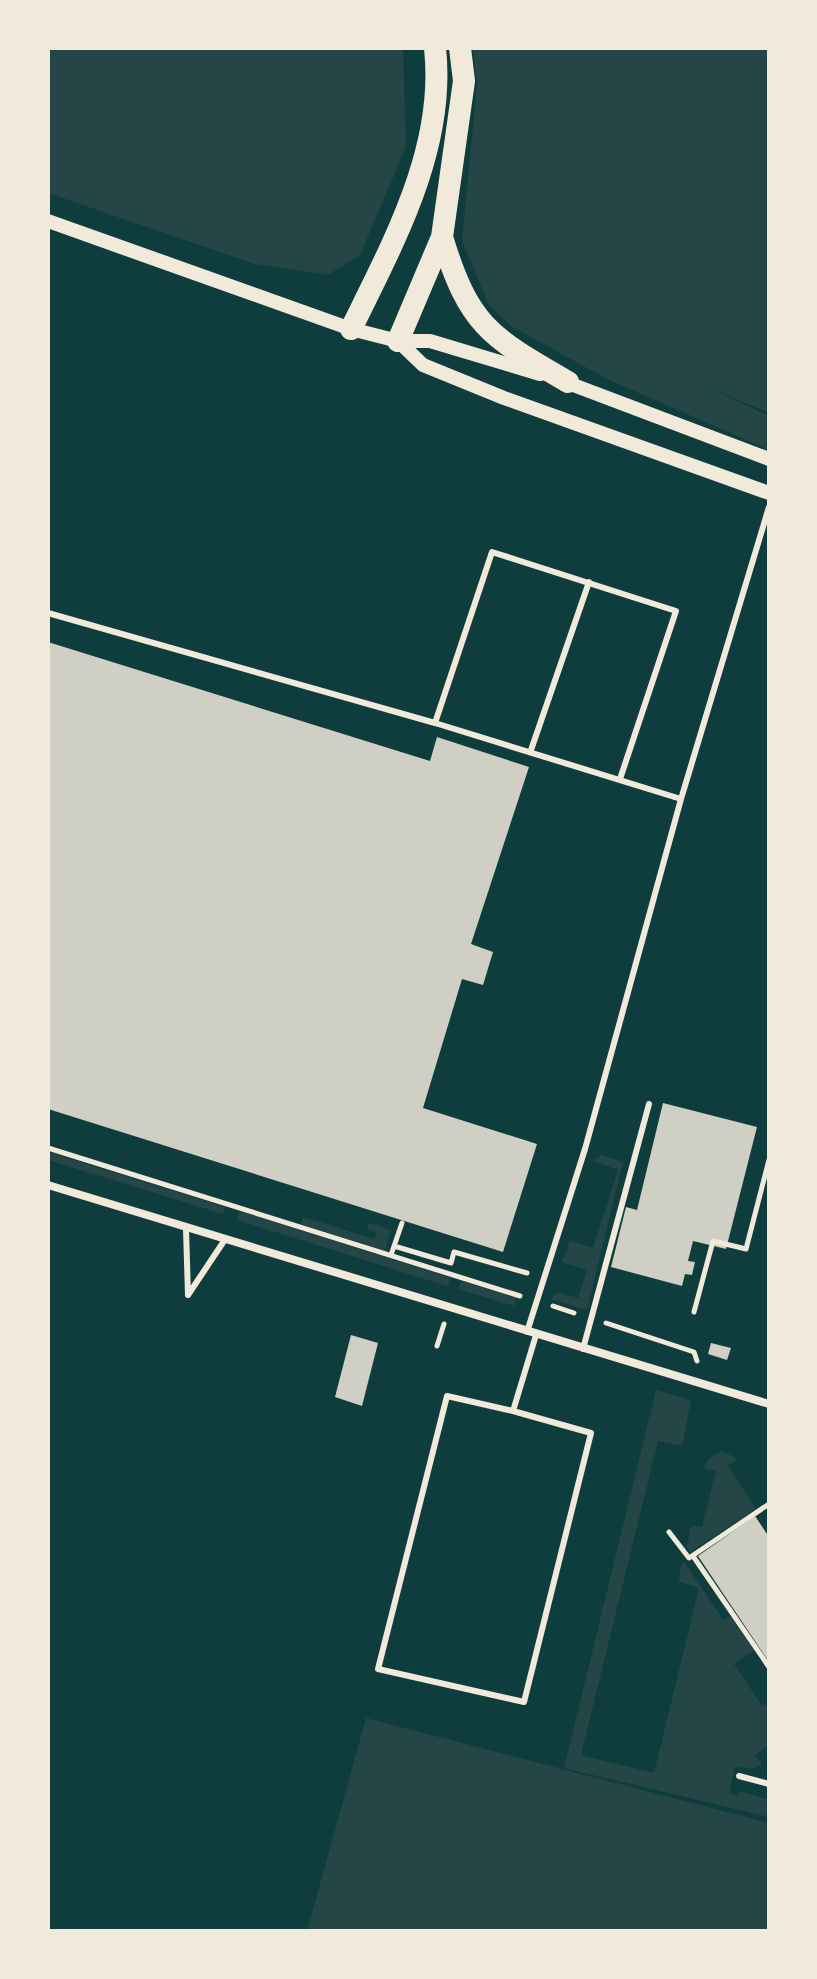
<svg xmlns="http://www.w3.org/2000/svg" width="817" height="1979" font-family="'Nunito Sans',sans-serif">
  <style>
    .green { fill: #244646 }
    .building { fill: #cfcfc3 }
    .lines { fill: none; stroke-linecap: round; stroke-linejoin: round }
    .path { stroke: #f1e9da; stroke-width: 5 }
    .service { stroke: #f1e9da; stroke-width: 6 }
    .minor { stroke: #f1e9da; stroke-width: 8 }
    .tertiary { stroke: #f1e9da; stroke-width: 14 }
    .trunk { stroke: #f1e9da; stroke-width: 22 }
  </style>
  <rect width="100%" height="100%" fill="#0f3d3e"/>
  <!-- green -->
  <path class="green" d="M 48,48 L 403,48 L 406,147 L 360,255 L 328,275 L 255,264 L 48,193 Z
    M 473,48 L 769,48 L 769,413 L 710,388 L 769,416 L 769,450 L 607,379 L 511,326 L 489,305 L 462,241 L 477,84 Z
    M 48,1152 L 225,1207 L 223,1214 L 48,1160 Z
    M 601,1155 L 623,1162 L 587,1310 L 551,1299 L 557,1292 L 578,1298 L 587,1270 L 562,1262 L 570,1241 L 593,1248 L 618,1170 L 594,1161 Z
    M 239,1211 L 451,1278 L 447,1286 L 237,1220 Z
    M 303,1217 L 374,1239 L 377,1232 L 367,1229 L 369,1223 L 391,1230 L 385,1251 L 301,1224 Z
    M 461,1281 L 516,1298 L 514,1306 L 458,1289 Z
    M 656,1390 L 691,1400 L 682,1446 L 658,1441 L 581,1755 L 654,1773 L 699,1588 L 678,1581 L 683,1560 L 723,1620 L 731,1617 L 754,1650 L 734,1664 L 762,1706 L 769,1702 L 769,1745 L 755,1755 L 762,1764 L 752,1769 L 735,1766 L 729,1793 L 738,1796 L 740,1791 L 769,1800 L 769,1817 L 564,1768 Z
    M 722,1451 L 738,1459 L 728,1466 L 756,1509 L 690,1552 L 687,1547 L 691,1526 L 702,1527 L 716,1471 L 704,1468 C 707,1459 713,1454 722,1451 Z
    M 366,1718 L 769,1823 L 769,1931 L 307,1931 Z"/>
  <!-- building -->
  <path class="building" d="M 48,642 L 430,761 L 437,737 L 529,767 L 471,944 L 493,952 L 483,985 L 462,979 L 423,1108 L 537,1144 L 503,1252 L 48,1109 Z
    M 663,1103 L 757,1127 L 726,1249 L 693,1241 L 688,1261 L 695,1262 L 692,1275 L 685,1274 L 682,1286 L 611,1267 L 626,1207 L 637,1210 Z
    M 351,1335 L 378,1343 L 362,1406 L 335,1397 Z
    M 711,1343 L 731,1348 L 727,1360 L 708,1354 Z
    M 755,1516 L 769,1537 L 769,1662 L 698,1556 Z"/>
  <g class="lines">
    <!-- path -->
    <path class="path" d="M 48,1148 L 520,1296
      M 394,1246 L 451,1263 L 454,1252 L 527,1273
      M 391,1255 L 402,1223
      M 553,1306 L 574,1313
      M 694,1312 L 713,1241 L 746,1249 L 769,1160
      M 606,1323 L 694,1352 L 697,1361
      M 437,1346 L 444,1324
      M 669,1532 L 689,1558 L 769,1504
      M 693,1556 L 769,1667"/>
    <!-- service -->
    <path class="service" d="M 48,613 L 435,723
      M 531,750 L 589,582
      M 620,779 L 676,611 L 492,552 L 435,723 L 681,799
      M 186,1229 L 188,1295
      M 188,1295 L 224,1241
      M 527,1332 L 585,1149 L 681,799 L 769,507
      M 583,1349 L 649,1104
      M 513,1411 L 447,1396 L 378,1669 L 524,1702 L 591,1433 L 513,1411 L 536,1335
      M 739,1776 L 769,1784"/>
    <!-- minor -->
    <path class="minor" d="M 48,1185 L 769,1404"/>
    <!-- tertiary -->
    <path class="tertiary" d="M 48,221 L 351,329 L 398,341 L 430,341 L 540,374
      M 398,341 L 423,365 L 504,398 L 769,493
      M 560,380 L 769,459"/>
    <!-- trunk -->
    <path class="trunk" d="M 442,237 C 469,326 490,337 568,382
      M 351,329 C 394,241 446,148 435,48
      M 398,341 L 442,237 L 464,81 L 460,48"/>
  </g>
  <!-- border -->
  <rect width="817" height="1979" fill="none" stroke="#f1e9da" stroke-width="100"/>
</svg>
